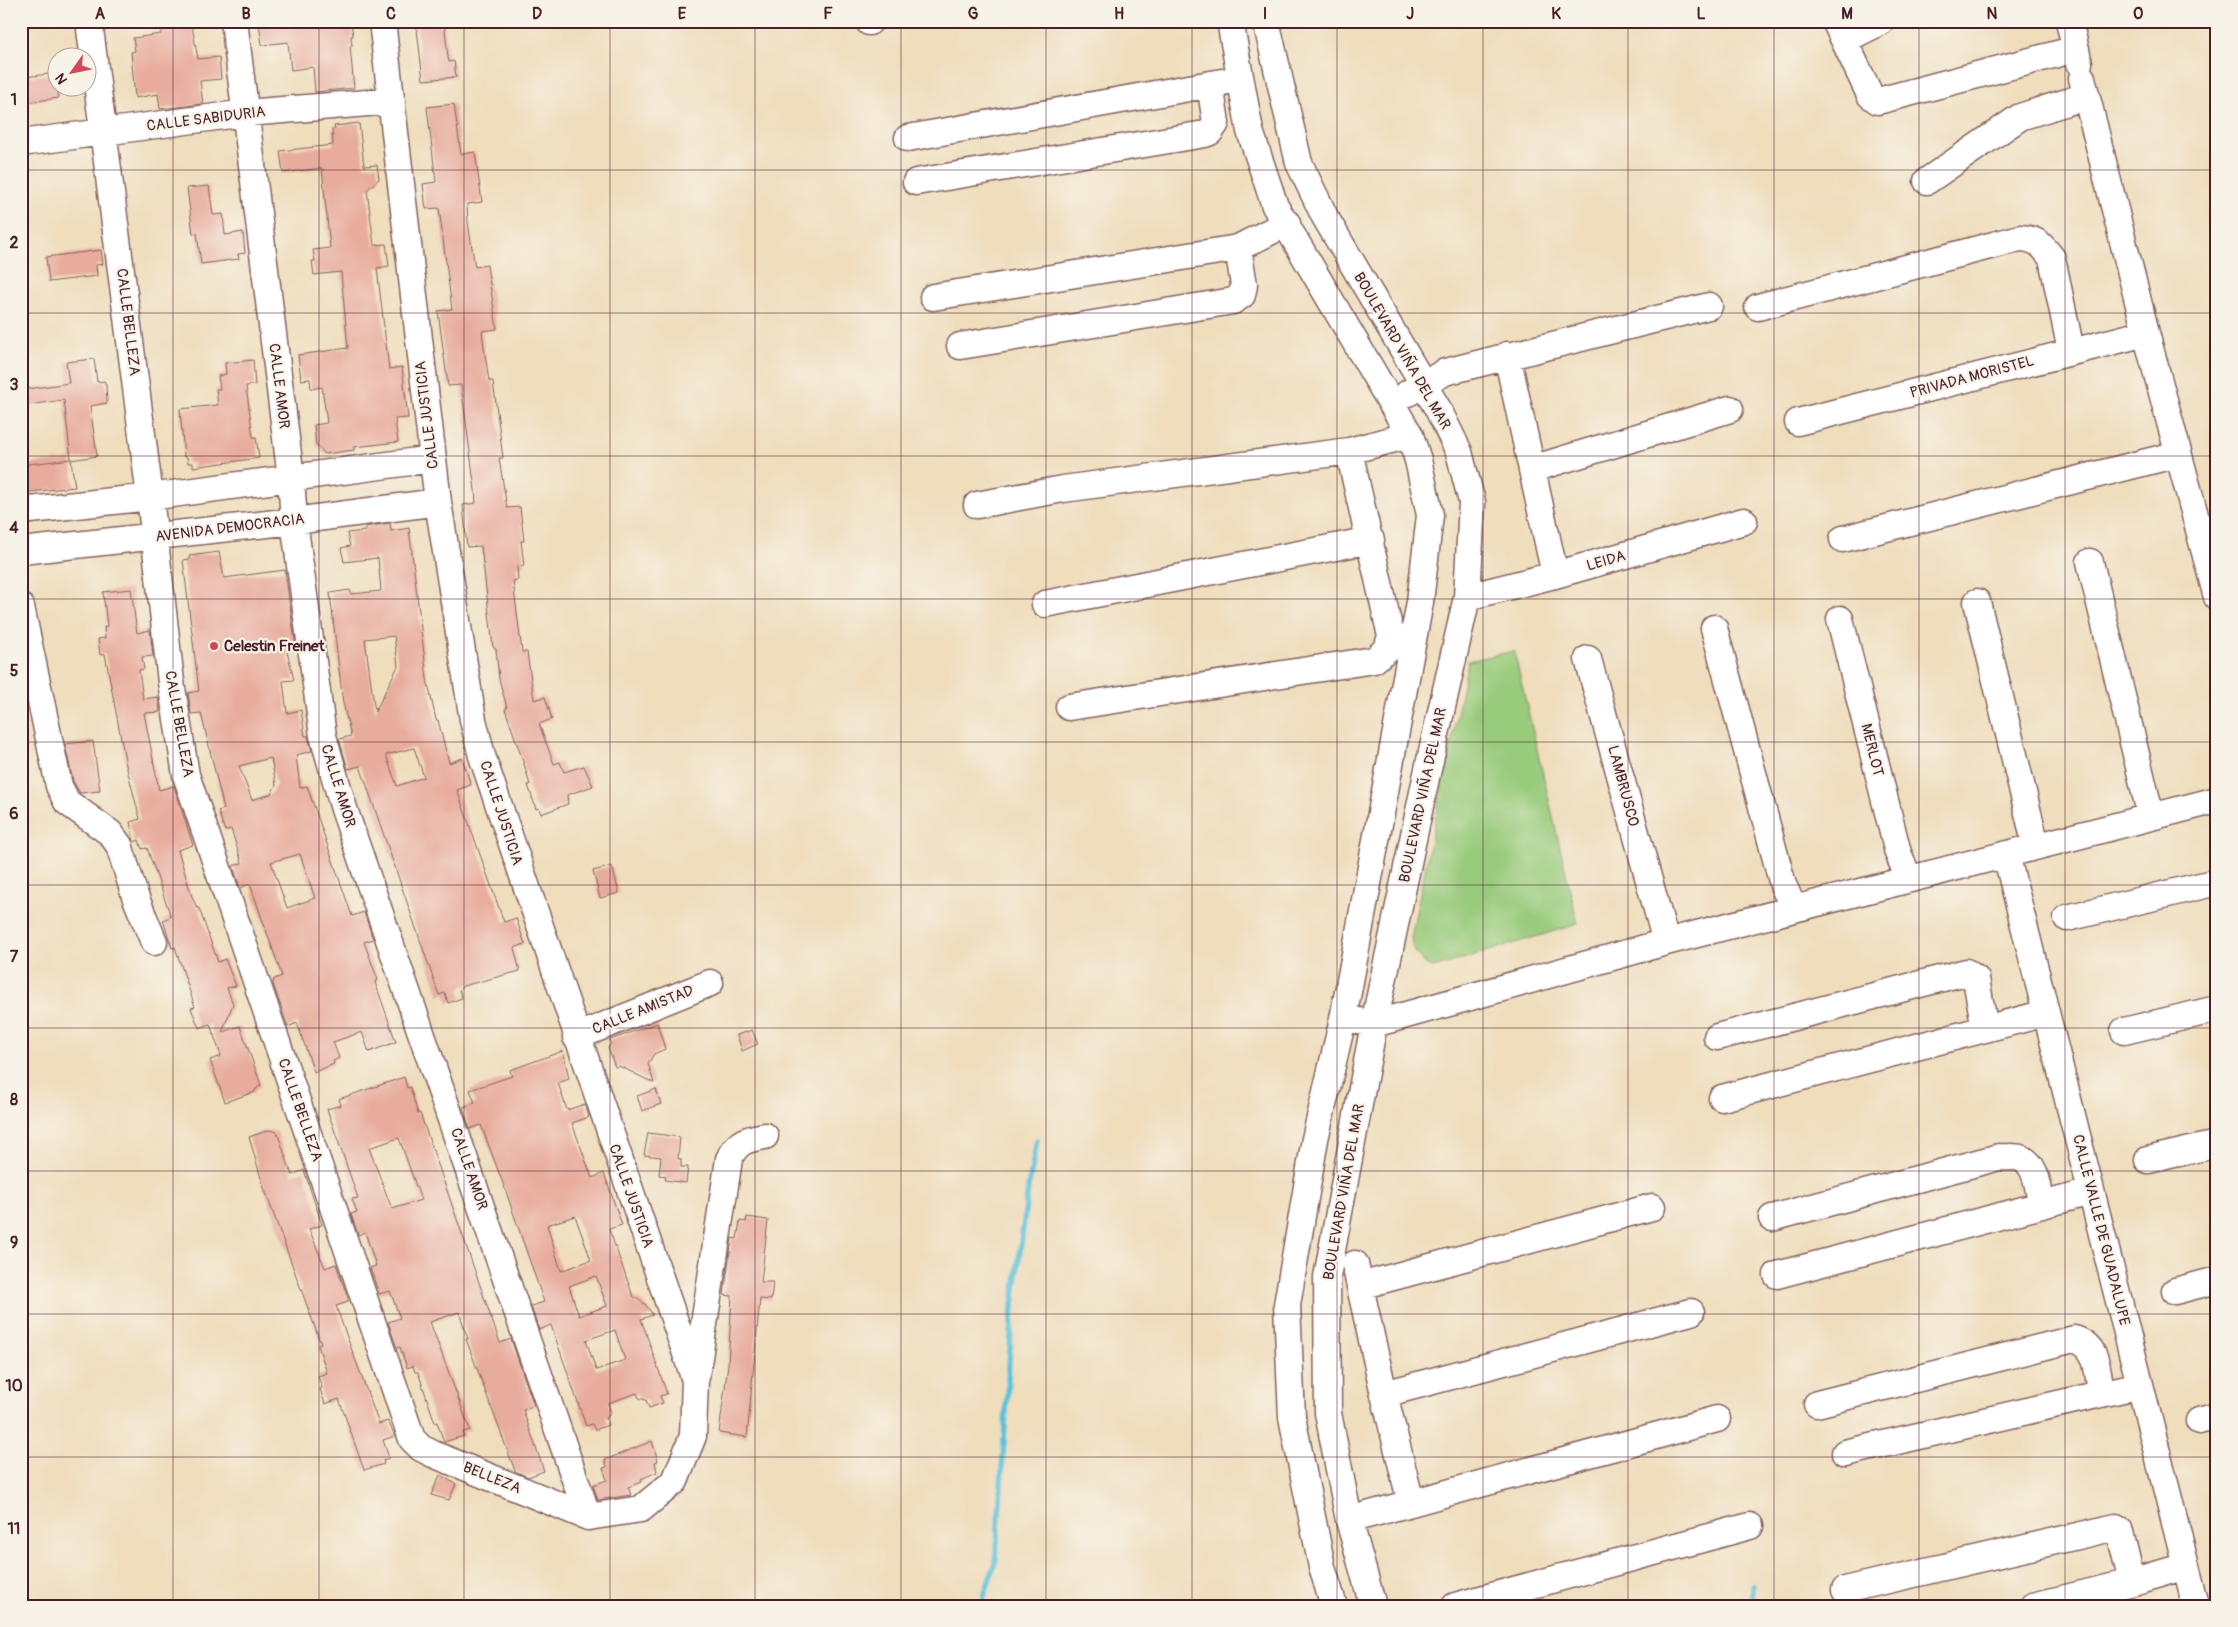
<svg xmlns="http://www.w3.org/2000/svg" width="2238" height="1627" font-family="Pangolin,sans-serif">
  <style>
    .green { fill: #99cb7b; stroke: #727553 }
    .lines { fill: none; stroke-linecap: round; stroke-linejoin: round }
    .stream { stroke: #5cc2da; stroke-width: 5.5 }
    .building { fill: #e8ac9d; fill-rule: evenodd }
    .minor-casing { stroke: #84625e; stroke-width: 29 }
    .minor { stroke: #fff; stroke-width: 26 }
    .grid { fill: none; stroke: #4a1f2b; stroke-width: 1; stroke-opacity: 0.55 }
    .poi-dot { fill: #d1495b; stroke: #f7f3e8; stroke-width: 2 }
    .labels { text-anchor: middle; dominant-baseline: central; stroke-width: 4.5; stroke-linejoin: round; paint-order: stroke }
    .street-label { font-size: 15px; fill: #4a1f2b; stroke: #f7f3e8 }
    .poi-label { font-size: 15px; font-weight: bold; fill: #4a1f2b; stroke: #f7f3e8; text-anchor: start }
    .neatline { fill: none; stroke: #4a1f2b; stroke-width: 2 }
    .grid-label { font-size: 16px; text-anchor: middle; font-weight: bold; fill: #4a1f2b }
  </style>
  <rect width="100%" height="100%" fill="#f7f3e8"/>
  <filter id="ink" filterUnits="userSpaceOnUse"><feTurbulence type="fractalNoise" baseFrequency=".02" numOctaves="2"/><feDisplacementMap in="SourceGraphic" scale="10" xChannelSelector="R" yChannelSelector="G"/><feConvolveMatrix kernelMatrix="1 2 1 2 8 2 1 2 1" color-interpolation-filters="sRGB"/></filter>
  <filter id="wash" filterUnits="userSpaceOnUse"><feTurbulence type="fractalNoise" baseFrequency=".0096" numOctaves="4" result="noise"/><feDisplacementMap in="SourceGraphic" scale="20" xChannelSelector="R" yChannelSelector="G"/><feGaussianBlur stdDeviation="1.12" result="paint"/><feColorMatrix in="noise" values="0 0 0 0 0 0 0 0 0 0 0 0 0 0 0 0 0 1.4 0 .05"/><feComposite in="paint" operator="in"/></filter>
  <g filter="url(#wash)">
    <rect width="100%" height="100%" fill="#efddbc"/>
    <!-- green -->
    <path class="green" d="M 1514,651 L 1578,924 L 1433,968 C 1421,963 1412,950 1411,937 L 1468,661 Z"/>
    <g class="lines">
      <!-- stream -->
      <path class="stream" d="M 981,1606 L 996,1559 L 1013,1305 L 1028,1189 L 1037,1140
        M 1751,1606 L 1752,1586"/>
    </g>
    <g id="blocks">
      <!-- building -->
      <path class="building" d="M 160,21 L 191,21 L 198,59 L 219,57 L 221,79 L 200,81 L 203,104 L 160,109 L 158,94 L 135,98 L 131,52 L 135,51 L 133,38 L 161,34 Z
        M 278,21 L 351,21 L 353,36 L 351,36 L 352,46 L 350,46 L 354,88 L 315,92 L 313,67 L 291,70 L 288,42 L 262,45 L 259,23 Z
        M 416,21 L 444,21 L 448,57 L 449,62 L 454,61 L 456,77 L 423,80 Z
        M 58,73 L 58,98 L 28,102 L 24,77 Z
        M 454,104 L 461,154 L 475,152 L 482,202 L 467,204 L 468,222 L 475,267 L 487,265 L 497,329 L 482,331 L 484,348 L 489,381 L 493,381 L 503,458 L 499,458 L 507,508 L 520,507 L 524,541 L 521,541 L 524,566 L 517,567 L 518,580 L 513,581 L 522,652 L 527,652 L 534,700 L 545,697 L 552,719 L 539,724 L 554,764 L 560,762 L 564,772 L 584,766 L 593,786 L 567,795 L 568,804 L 541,814 L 539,808 L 536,809 L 528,785 L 530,785 L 524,764 L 505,709 L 507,708 L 499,679 L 496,649 L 493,647 L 481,546 L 467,547 L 463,505 L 476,503 L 475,490 L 461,385 L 448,386 L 438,311 L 452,309 L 439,208 L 426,209 L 423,184 L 436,182 L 427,107 Z
        M 359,123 L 364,166 L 377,165 L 379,179 L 367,190 L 374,245 L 386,244 L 389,266 L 377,268 L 389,369 L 402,367 L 408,418 L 395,419 L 398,442 L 354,447 L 354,450 L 325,454 L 316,444 L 314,425 L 327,423 L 322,387 L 311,389 L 310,379 L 301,380 L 298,355 L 348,348 L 341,272 L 314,275 L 312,261 L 315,261 L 313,250 L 330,248 L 322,168 L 283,173 L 280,151 L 333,145 L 332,130 L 335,129 L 334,126 Z
        M 209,186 L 213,215 L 223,214 L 225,235 L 243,232 L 245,253 L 238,254 L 239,259 L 201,264 L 197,233 L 193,234 L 187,188 Z
        M 101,250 L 103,264 L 96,265 L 97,276 L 49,282 L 46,257 Z
        M 94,359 L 97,382 L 104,381 L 106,385 L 107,403 L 90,406 L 97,456 L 71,460 L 75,487 L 21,493 L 21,465 L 71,459 L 64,400 L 21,406 L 21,390 L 69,383 L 66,362 Z
        M 253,360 L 255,385 L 246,386 L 253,437 L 256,437 L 259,458 L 193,467 L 193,463 L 188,463 L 187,457 L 184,457 L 180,409 L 218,405 L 216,389 L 220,389 L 218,376 L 226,374 L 225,363 Z
        M 390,523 L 391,531 L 409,528 L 427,679 L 436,720 L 438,720 L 449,763 L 462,758 L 471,785 L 457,790 L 504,922 L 516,918 L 525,944 L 514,948 L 520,971 L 463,986 L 459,990 L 462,998 L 448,1003 L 445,993 L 439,995 L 360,766 L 348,769 L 339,739 L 351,736 L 343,703 L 330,593 L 350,590 L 351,594 L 381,591 L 378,558 L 344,562 L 341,548 L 350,546 L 347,533 L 365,531 L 365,527 ZM 394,636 L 398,666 L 375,712 L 365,639 ZM 414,748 L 424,777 L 397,786 L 386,755 Z
        M 219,552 L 224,578 L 285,570 L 296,649 L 287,652 L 294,680 L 283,681 L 287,713 L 301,710 L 305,736 L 308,736 L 312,751 L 296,755 L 300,788 L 307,786 L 352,916 L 364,912 L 373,939 L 364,942 L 378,980 L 375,982 L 396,1042 L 369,1052 L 362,1032 L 333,1042 L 339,1058 L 333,1061 L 334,1064 L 314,1072 L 297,1023 L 288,1027 L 273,984 L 274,979 L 282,976 L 250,884 L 240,888 L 233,866 L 242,863 L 231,829 L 225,831 L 218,811 L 224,809 L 201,713 L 191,714 L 188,693 L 199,691 L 183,560 L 190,559 L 189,556 ZM 271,758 L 276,785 L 271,794 L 252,800 L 239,766 ZM 300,854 L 315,898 L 287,908 L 271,862 Z
        M 131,589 L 137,633 L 150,630 L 153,656 L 142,657 L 144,669 L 139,670 L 143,699 L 158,697 L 160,712 L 144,713 L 159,790 L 174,786 L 193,845 L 178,850 L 191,894 L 197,908 L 199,908 L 218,962 L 225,959 L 236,986 L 227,988 L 233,1004 L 222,1032 L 240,1026 L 261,1085 L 255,1090 L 255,1092 L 225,1102 L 210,1060 L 221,1056 L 210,1024 L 199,1028 L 191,1008 L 195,1007 L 175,947 L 172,948 L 163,920 L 171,917 L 147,848 L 142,849 L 139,840 L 134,842 L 130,822 L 140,819 L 126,765 L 105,654 L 100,655 L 98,639 L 105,638 L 104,627 L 107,626 L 103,592 Z
        M 93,741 L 100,791 L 80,793 L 73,781 L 65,744 Z
        M 612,866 L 619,893 L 600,898 L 593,871 Z
        M 657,1023 L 665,1049 L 654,1054 L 648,1064 L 654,1083 L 619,1066 L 615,1067 L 608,1048 L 611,1044 L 610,1040 Z
        M 752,1030 L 758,1044 L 742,1051 L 737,1035 Z
        M 563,1051 L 569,1079 L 558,1083 L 567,1110 L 585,1104 L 589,1117 L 572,1123 L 592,1178 L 604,1173 L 622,1225 L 609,1229 L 633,1296 L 645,1304 L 653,1315 L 641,1319 L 667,1394 L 660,1396 L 663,1403 L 649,1408 L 646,1400 L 639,1398 L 637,1393 L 608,1403 L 611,1413 L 606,1418 L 608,1425 L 595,1430 L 592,1424 L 586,1426 L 551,1325 L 539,1330 L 531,1306 L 544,1302 L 504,1186 L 481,1125 L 470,1129 L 463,1107 L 475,1103 L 470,1090 L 512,1076 L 510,1070 ZM 575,1216 L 591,1260 L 561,1271 L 547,1225 ZM 596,1276 L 607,1306 L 579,1316 L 569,1286 ZM 615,1330 L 625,1360 L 596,1370 L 586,1340 Z
        M 404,1077 L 407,1088 L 410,1087 L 418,1114 L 420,1113 L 500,1343 L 511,1339 L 534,1406 L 523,1410 L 544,1471 L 528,1477 L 515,1471 L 466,1339 L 468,1339 L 459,1312 L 430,1322 L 470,1430 L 463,1432 L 464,1436 L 444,1442 L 437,1422 L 435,1423 L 418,1372 L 415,1372 L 413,1366 L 407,1368 L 400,1347 L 397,1348 L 388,1322 L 400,1318 L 390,1291 L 379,1294 L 370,1268 L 376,1266 L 365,1232 L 358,1235 L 351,1214 L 357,1212 L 352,1199 L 358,1198 L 327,1109 L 341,1105 L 339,1099 ZM 399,1138 L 421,1200 L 392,1209 L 369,1148 Z
        M 656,1089 L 661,1104 L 642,1111 L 637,1096 Z
        M 269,1130 L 277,1132 L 292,1175 L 304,1170 L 322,1225 L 309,1229 L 325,1268 L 336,1264 L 348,1298 L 348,1302 L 336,1306 L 343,1326 L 379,1424 L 388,1421 L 395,1436 L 383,1440 L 389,1458 L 383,1460 L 384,1464 L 364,1470 L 339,1399 L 325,1404 L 320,1389 L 322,1388 L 318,1376 L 327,1373 L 318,1345 L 321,1344 L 263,1185 L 249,1137 Z
        M 648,1133 L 680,1137 L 678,1159 L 681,1159 L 681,1167 L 688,1167 L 686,1183 L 665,1180 L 666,1176 L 659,1175 L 661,1157 L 644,1155 Z
        M 747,1217 L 768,1220 L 761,1282 L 773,1282 L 771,1300 L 760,1299 L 747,1437 L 719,1433 L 728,1364 L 732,1296 L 724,1295 L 732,1238 L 737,1239 L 740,1221 L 746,1222 Z
        M 652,1441 L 658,1461 L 655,1462 L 657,1472 L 641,1479 L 642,1482 L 628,1487 L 631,1495 L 598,1500 L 593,1485 L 607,1480 L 603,1468 L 607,1467 L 605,1460 Z
        M 440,1475 L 456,1484 L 449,1500 L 431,1495 Z"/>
    </g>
  </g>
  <g filter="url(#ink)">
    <use href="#blocks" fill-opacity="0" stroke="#84625e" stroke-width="1"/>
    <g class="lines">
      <defs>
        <path id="minor" d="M 89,21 L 150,497 L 171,682 L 186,775 L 412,1439 L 421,1448 L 433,1454 L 588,1517
          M 234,21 L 291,478 L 294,521 L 323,736 L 344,809 L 588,1517
          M 382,21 L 438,502 L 473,720 L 482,756 L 695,1380 L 693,1436 L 675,1481 L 641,1509 L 588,1517
          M 1230,21 L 1250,131 L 1275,206 L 1410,435 L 1418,460 L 1430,515 L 1420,602 L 1343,1019 L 1315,1139 L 1287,1305 L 1292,1417 L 1322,1567 L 1334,1606
          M 1266,21 L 1299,163 L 1325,217 L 1438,409 L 1459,452 L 1472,502 L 1467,597 L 1426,778 L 1374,1024 L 1327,1277 L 1328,1413 L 1349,1520 L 1373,1606
          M 1835,21 L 1870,95 L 1878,101 L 2076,49
          M 2069,21 L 2079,63
          M 869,22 L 870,21
          M 1844,40 L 1882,21
          M 2082,78 L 2146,333 L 2217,597
          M 908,138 L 1228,81
          M 21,143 L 246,113 L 392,101
          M 1927,181 L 2020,117 L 2086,96
          M 916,182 L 1205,134 L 1210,132 L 1216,123 L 1210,84
          M 933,297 L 1238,248 L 1287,223
          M 1758,307 L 2020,238 C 2037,239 2041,244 2052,258 L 2071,351
          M 960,346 L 1233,301 L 1242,295 L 1244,285 L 1238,248
          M 1507,355 L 1555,575
          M 1408,393 L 1445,372 L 1709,306
          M 1798,422 L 2146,333
          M 1532,469 L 1730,409
          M 977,505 L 1063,489 L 1349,451 L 1410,435
          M 21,511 L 150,497 L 432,459
          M 1843,539 L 2178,454
          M 21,551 L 294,521 L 438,502
          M 2090,562 L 2151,817
          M 1467,597 L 1555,575 L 1744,521
          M 1977,602 L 2036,846
          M 1045,604 L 1371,540
          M 21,607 L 59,786 L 67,802 L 110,833 L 119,845 L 135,896 L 154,942
          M 1840,619 L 1898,853 L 1909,879
          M 1714,628 L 1783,885 L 1794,909
          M 1588,659 L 1666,942
          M 1069,707 L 1374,660 L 1387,649 L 1391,636 L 1349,451
          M 2006,854 L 2196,1606
          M 2067,918 L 2217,882
          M 1359,1021 L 1374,1024 L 1666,942 L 2217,800
          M 2124,1031 L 2217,1009
          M 576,1037 L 710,983
          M 1717,1037 L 1966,972 L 1976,979 L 1985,1029
          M 1722,1098 L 2046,1013
          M 2148,1160 L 2217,1144
          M 1772,1218 L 1999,1157 C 2005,1158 2014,1156 2020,1158 C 2037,1163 2039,1191 2041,1205
          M 1355,1264 L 1384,1394 L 1411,1503
          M 1777,1275 L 2091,1192
          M 1360,1286 L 1652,1207
          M 2175,1291 L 2217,1280
          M 696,1377 L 729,1159 C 737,1141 747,1139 765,1136
          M 1384,1394 L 1691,1312
          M 1817,1404 L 2074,1339 C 2099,1346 2097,1371 2101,1392
          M 2199,1421 L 2217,1416
          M 1845,1453 L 2140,1385
          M 1349,1520 L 1717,1419
          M 1845,1590 L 2116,1527 L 2119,1529 L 2132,1582
          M 1455,1606 L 1750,1526
          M 2033,1606 L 2132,1582 L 2186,1566"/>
      </defs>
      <!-- minor casing -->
      <use href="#minor" class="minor-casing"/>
      <!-- minor -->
      <use href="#minor" class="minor"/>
    </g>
  </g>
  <!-- grid -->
  <path class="grid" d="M 173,21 L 173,1606M 319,21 L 319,1606M 464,21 L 464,1606M 610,21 L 610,1606M 755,21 L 755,1606M 901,21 L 901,1606M 1046,21 L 1046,1606M 1192,21 L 1192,1606M 1337,21 L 1337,1606M 1483,21 L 1483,1606M 1628,21 L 1628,1606M 1774,21 L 1774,1606M 1919,21 L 1919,1606M 2065,21 L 2065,1606M 21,170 L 2217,170M 21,313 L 2217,313M 21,456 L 2217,456M 21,599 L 2217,599M 21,742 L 2217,742M 21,885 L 2217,885M 21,1028 L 2217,1028M 21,1171 L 2217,1171M 21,1314 L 2217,1314M 21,1457 L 2217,1457"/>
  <!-- markers -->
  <circle class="poi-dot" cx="214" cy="646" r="5"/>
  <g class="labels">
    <!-- street labels -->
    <g class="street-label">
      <text transform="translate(206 119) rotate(-7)">CALLE SABIDURIA</text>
      <text transform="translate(128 322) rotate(83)">CALLE BELLEZA</text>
      <text transform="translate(1402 351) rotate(60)">BOULEVARD VIÑA DEL MAR</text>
      <text transform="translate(1972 377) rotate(-15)">PRIVADA MORISTEL</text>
      <text transform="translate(279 386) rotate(83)">CALLE AMOR</text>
      <text transform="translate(427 415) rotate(-97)">CALLE JUSTICIA</text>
      <text transform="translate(230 528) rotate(-7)">AVENIDA DEMOCRACIA</text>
      <text transform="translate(1606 561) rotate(-16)">LEIDA</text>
      <text transform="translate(179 724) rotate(80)">CALLE BELLEZA</text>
      <text transform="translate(1872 750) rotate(76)">MERLOT</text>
      <text transform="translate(338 786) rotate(73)">CALLE AMOR</text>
      <text transform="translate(1623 786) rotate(75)">LAMBRUSCO</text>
      <text transform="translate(1423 795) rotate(-78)">BOULEVARD VIÑA DEL MAR</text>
      <text transform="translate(501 813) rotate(72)">CALLE JUSTICIA</text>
      <text transform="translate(643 1010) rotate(-22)">CALLE AMISTAD</text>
      <text transform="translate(300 1110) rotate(71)">CALLE BELLEZA</text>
      <text transform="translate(469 1169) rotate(71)">CALLE AMOR</text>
      <text transform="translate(1344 1192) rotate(-80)">BOULEVARD VIÑA DEL MAR</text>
      <text transform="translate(631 1196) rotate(71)">CALLE JUSTICIA</text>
      <text transform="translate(2101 1230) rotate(76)">CALLE VALLE DE GUADALUPE</text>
      <text transform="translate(492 1478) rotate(22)">BELLEZA</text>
    </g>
    <!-- poi labels -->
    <g class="poi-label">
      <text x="224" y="646">Celestin Freinet</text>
    </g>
  </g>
  <!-- margin -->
  <rect width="2238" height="1627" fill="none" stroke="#f7f3e8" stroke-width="55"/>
  <!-- north arrow -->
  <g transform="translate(72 72) rotate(237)"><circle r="24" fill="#f7f3e8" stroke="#b29e9c"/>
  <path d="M0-4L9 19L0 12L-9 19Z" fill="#d1495b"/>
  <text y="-8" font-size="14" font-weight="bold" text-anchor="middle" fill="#4a1f2b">N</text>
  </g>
  <rect x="28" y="28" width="2182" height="1572" class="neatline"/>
  <g class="grid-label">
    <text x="100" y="19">A</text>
    <text x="246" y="19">B</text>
    <text x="391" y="19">C</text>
    <text x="537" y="19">D</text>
    <text x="682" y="19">E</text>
    <text x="828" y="19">F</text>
    <text x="973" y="19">G</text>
    <text x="1119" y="19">H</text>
    <text x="1265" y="19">I</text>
    <text x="1410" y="19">J</text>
    <text x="1556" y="19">K</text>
    <text x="1701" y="19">L</text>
    <text x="1847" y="19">M</text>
    <text x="1992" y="19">N</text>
    <text x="2138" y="19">O</text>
    <text x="14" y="105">1</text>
    <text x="14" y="248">2</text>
    <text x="14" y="390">3</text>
    <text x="14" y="533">4</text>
    <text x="14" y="676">5</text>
    <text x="14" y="819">6</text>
    <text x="14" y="962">7</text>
    <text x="14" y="1105">8</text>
    <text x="14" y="1248">9</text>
    <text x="14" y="1391">10</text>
    <text x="14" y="1534">11</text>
  </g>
</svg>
